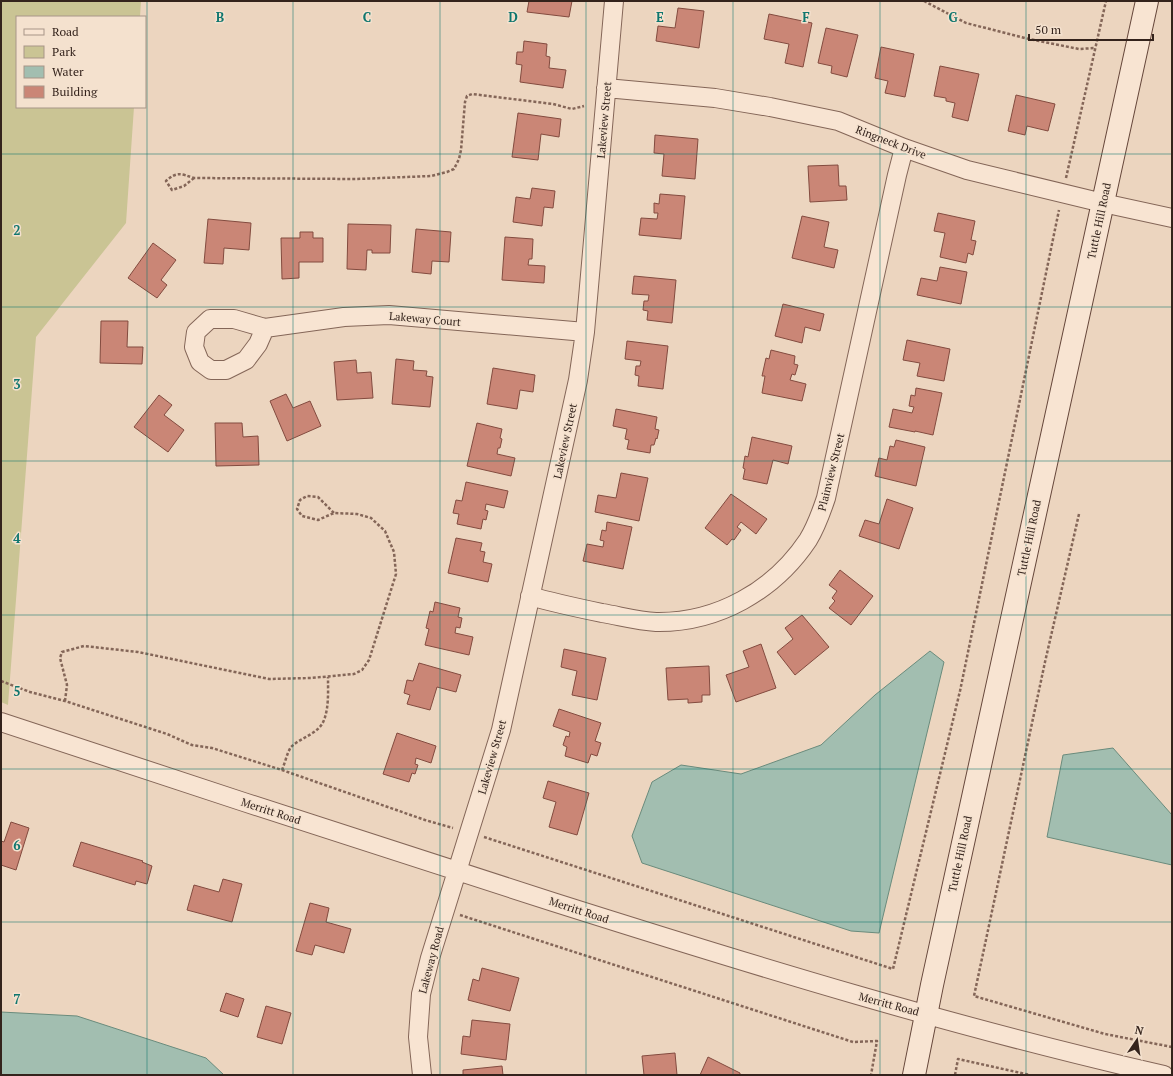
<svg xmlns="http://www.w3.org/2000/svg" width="1173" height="1076" font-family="'PT Serif',serif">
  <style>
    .green { fill: #cac494 }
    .water { fill: #a2beb0; stroke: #6a8b7c }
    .building { fill: #ca8676; stroke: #834b3f }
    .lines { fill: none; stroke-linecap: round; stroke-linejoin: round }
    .minor-casing { stroke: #846658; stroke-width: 20 }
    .secondary-casing { stroke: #66473b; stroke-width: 24 }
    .path { stroke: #846658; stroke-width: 2.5; stroke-dasharray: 3 2; stroke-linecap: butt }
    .minor { stroke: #f8e4d2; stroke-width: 18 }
    .secondary { stroke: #f8e4d2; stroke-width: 22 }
    .grid { fill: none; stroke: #0f766e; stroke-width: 1; stroke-opacity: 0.55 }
    .labels { text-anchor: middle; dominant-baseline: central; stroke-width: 3; stroke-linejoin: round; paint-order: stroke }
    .street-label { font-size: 11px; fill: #34231c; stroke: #f4e1ce }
    .grid-label { font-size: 13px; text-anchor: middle; font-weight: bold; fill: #0f766e; stroke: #f4e1ce; stroke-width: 3; stroke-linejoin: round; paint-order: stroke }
  </style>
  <rect width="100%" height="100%" fill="#ecd5bf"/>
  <!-- green -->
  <path class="green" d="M 1,1 L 141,1 L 140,17 L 17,17 L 17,107 L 134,107 L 126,223 L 36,337 L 8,705 L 1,702 Z"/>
  <!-- water -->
  <path class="water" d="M 930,651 L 944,662 L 879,933 L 851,931 L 642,863 L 632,836 L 652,782 L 681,765 L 741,774 L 821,745 L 875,695 Z
    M 1113,748 L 1172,815 L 1172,865 L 1047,837 L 1063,755 Z
    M 1,1012 L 77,1016 L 206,1058 L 224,1075 L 1,1075 Z"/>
  <!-- building -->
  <path class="building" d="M 529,1 L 572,1 L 569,17 L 527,12 Z
    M 678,8 L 704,11 L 699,48 L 656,41 L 658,26 L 675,28 Z
    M 769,14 L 812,23 L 803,67 L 785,63 L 789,44 L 764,39 Z
    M 826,28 L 858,35 L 847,77 L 831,73 L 832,66 L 818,63 Z
    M 524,41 L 547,44 L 546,56 L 550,57 L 549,68 L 566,70 L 563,88 L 520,82 L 522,65 L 516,64 L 517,52 L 523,52 Z
    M 881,47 L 914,54 L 905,97 L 885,93 L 888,81 L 875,78 Z
    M 940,66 L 979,74 L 968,121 L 952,117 L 955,103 L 946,101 L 946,98 L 934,96 Z
    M 1016,95 L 1055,104 L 1048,131 L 1027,126 L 1025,135 L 1008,131 Z
    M 518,113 L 561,119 L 559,137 L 541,134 L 538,160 L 512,157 Z
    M 655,135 L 698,139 L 695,179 L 662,176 L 664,154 L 654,153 Z
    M 838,165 L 839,186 L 846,186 L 847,200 L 810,202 L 808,166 Z
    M 532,188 L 555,191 L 553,208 L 544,207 L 542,226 L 513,222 L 516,197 L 530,199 Z
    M 660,194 L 685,196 L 681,239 L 639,235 L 641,218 L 657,219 L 658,213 L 654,213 L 654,203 L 659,204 Z
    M 938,213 L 975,221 L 971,240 L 976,241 L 973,255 L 968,253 L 966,263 L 940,257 L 945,233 L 934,231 Z
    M 802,216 L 829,222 L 824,247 L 838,250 L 834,268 L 792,258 Z
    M 208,219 L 251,223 L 249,250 L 224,248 L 223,264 L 204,263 Z
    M 348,224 L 391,225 L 390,253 L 372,253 L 372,250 L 367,250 L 366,270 L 347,269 Z
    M 416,229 L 451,232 L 449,262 L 432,261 L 431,274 L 412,272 Z
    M 300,232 L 313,232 L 313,238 L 323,238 L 323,262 L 299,262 L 299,278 L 282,279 L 281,238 L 300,238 Z
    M 505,237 L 533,239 L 532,259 L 529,259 L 528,265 L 545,266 L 544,283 L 502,280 Z
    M 153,243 L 176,260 L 161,280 L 167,285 L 157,298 L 128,278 Z
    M 940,267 L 967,272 L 961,304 L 917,295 L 921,278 L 937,281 Z
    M 634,276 L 676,280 L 672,323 L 647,320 L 648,311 L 643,310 L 644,301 L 648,301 L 649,295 L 632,294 Z
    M 783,304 L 824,314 L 820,331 L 805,327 L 802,343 L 775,336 Z
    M 101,321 L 128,321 L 127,347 L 143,347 L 142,364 L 100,363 Z
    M 907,340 L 950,349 L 944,381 L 917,376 L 920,363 L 903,360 Z
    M 627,341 L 668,346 L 663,389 L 638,386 L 639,376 L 635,375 L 636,366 L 640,366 L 641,361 L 625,359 Z
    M 771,350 L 795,356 L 794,364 L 798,365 L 795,375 L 792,374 L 790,380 L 806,384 L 802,401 L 762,393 L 765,376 L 762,376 L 766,358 L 769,359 Z
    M 396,359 L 414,361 L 413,370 L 427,371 L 426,376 L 433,377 L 430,407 L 392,404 Z
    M 356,360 L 357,373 L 371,372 L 373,398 L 337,400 L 334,362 Z
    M 493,368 L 535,375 L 533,392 L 520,390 L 517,409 L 487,404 Z
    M 916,388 L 942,393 L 933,435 L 915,431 L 915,432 L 889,427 L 893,409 L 912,413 L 914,407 L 909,406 L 911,395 L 915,396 Z
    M 286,394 L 293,408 L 310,401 L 321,426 L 287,441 L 270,401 Z
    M 159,395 L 172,405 L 164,415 L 184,430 L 168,452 L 134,427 Z
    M 616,409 L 657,417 L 655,429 L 659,430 L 657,439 L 656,438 L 654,445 L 651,445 L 650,453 L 627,449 L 629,440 L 625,439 L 627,429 L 613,426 Z
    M 215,423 L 242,423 L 243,437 L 258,436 L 259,465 L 216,466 Z
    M 477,423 L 502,429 L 500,438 L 502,439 L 500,448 L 498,448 L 497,454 L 515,458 L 511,476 L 467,466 Z
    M 752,437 L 792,446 L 788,464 L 773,460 L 767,484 L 743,479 L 745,469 L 743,468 L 745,456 L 748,457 Z
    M 896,440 L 925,447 L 916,486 L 875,476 L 879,458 L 887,460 L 890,446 L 894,447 Z
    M 621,473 L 648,478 L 639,521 L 595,512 L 598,495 L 616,498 Z
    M 466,482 L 508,491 L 504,508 L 486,504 L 485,510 L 488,511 L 486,520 L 483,519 L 481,529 L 457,524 L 459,514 L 453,513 L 456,500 L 462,501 Z
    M 731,494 L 767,519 L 756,534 L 741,522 L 737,527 L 741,530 L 734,540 L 732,539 L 727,545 L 705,528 Z
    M 887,499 L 913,508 L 899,549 L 859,536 L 865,520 L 879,524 Z
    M 607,522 L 632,527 L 623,569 L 583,561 L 587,544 L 603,547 L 604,541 L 600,540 L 602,530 L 606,531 Z
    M 456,538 L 482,543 L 480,551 L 485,552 L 483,562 L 492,564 L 488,582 L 448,573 Z
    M 840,570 L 873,596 L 851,625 L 829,608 L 835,601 L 832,598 L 837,591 L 829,585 Z
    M 435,602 L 460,608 L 458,617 L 462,618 L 460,628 L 456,627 L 455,633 L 473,637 L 469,655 L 425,645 L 429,629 L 426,628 L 430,611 L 433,612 Z
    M 802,615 L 829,647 L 795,675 L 777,652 L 793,639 L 785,628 Z
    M 761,644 L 776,688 L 736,702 L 726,675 L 749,667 L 743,651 Z
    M 564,649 L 606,658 L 597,700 L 572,695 L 577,671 L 561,667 Z
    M 419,663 L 461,675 L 456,692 L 437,687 L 430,710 L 407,704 L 410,695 L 404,693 L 407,680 L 413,681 Z
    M 709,666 L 710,695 L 702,695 L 702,702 L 688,703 L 688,699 L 668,700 L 666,668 Z
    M 559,709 L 601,723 L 595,741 L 601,743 L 597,756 L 591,754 L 588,763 L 565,756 L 567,747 L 563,745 L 566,736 L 569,737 L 570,732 L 553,726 Z
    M 397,733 L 436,746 L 431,763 L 416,758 L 415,764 L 418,765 L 415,774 L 412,773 L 409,782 L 383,774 Z
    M 548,781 L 589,793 L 577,835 L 549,827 L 556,802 L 543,798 Z
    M 11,822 L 29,828 L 16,870 L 1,865 L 1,841 L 4,842 Z
    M 81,842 L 143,861 L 142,862 L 152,866 L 147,884 L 136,881 L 135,885 L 73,866 Z
    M 223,879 L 242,884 L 232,922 L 187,910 L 194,885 L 219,892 Z
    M 310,903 L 329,908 L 326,922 L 351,929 L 344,953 L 315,945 L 312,955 L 296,951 Z
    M 482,968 L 519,978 L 510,1011 L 468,1000 L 473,979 L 479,981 Z
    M 226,993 L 244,999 L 238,1017 L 220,1011 Z
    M 266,1006 L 291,1013 L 282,1044 L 257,1037 Z
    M 472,1020 L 510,1024 L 506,1060 L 461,1054 L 463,1036 L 470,1037 Z
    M 675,1053 L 677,1075 L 644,1075 L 642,1056 Z
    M 708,1057 L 740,1073 L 740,1075 L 700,1075 Z
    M 502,1066 L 503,1075 L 463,1075 L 463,1070 Z"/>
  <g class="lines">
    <defs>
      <path id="minor" d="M 606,88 L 715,98 L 770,107 L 838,121 L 904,148 L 967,170 L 1103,203 L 1172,218
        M 265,328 L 258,344 L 246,360 L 226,370 L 211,370 L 200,362 L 194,347 L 196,332 L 210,319 L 234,319 L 265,328 L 344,317 L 389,315 L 585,332
        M 530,596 C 554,603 578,608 602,613 C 620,616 638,621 656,622 C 717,623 774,591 808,540 C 816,527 821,513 826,498 L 897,175 L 904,148
        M 1,722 C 185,783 368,843 553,902 C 755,966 957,1028 1164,1075
        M 422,1075 L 418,1037 L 421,994 L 430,958 L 501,730 L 578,380 L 585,332 L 614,1"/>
      <path id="secondary" d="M 914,1075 L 932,985 L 1147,1"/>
    </defs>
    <!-- minor casing -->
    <use href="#minor" class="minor-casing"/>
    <!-- secondary casing -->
    <use href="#secondary" class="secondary-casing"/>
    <!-- path -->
    <path class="path" d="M 924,1 L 966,23 L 1029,39 L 1079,49 L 1095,48
      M 194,178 L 184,186 L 172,190 L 166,181 C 177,171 181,174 194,178 L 357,179 L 431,176 L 447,172 L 454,169 L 459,159 L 461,150 L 465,102 L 467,96 L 472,94 L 553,104 L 572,109 L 584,106
      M 1066,178 L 1106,1
      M 1079,514 L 1045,662 L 974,996 L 1105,1034 L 1172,1047
      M 1,681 L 30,692 L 65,701 L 167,734 L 192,745 L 212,748 L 282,770 L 425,820 L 453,828
      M 65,701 L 67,685 L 60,658 L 62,652 L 84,646 L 138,652 L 269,679 L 311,678 L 354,674 L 362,670 L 369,660 L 396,574 L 394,552 L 385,531 L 371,518 L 357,514 L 334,513 L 318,520 L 302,516 L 297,509 L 300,500 L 307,496 L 318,497 L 334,513
      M 282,770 C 285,763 287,753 291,747 C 301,737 319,734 324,720 C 329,707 328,691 328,677
      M 484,837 L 893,969 L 960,691 L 1059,210
      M 460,915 L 853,1042 L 877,1041 L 871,1075
      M 955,1075 L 958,1059 L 1030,1075"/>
    <!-- minor -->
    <use href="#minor" class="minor"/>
    <!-- secondary -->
    <use href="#secondary" class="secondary"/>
  </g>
  <!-- grid -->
  <path class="grid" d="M 147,1 L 147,1075M 293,1 L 293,1075M 440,1 L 440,1075M 586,1 L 586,1075M 733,1 L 733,1075M 880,1 L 880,1075M 1026,1 L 1026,1075M 1,154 L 1172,154M 1,307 L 1172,307M 1,461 L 1172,461M 1,615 L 1172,615M 1,769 L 1172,769M 1,922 L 1172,922"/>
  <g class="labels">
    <!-- street labels -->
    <g class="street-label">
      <text transform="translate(604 120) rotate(-85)">Lakeview Street</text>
      <text transform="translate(891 142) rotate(21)">Ringneck Drive</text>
      <text transform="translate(1099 221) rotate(-78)">Tuttle Hill Road</text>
      <text transform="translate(425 319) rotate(5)">Lakeway Court</text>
      <text transform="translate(565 441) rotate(-78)">Lakeview Street</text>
      <text transform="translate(831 472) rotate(-76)">Plainview Street</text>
      <text transform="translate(1029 538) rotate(-78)">Tuttle Hill Road</text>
      <text transform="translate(492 757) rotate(-74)">Lakeview Street</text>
      <text transform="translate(271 811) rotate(18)">Merritt Road</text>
      <text transform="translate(960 854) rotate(-78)">Tuttle Hill Road</text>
      <text transform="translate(579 910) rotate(18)">Merritt Road</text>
      <text transform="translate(431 960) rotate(-75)">Lakeway Road</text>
      <text transform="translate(889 1004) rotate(15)">Merritt Road</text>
    </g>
  </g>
  <g class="grid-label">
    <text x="220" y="22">B</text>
    <text x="367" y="22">C</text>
    <text x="513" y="22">D</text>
    <text x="660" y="22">E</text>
    <text x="806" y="22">F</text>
    <text x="953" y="22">G</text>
    <text x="17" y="235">2</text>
    <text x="17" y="389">3</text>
    <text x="17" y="543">4</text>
    <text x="17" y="696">5</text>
    <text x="17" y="850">6</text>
    <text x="17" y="1004">7</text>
  </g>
  <!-- border -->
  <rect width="1173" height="1076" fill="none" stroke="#34231c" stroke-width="4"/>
  <!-- legend -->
  <rect x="16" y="16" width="130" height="92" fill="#f4e1ce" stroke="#a79587"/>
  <rect x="24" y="29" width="20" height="6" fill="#f8e4d2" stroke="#a79587"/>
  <text x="52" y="36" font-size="12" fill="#34231c">Road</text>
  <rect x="24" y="46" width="20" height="12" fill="#cac494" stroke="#a79587"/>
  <text x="52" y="56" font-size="12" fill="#34231c">Park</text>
  <rect x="24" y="66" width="20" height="12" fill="#a2beb0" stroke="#a79587"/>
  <text x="52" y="76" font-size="12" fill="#34231c">Water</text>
  <rect x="24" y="86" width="20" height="12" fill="#ca8676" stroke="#a79587"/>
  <text x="52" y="96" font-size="12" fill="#34231c">Building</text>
  <!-- north arrow -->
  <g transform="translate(1137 1040) rotate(13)" stroke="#f4e1ce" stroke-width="3" paint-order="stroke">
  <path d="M0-3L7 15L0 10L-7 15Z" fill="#34231c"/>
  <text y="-6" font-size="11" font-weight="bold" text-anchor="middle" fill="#34231c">N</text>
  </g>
  <!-- scale -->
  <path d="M1029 34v6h124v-6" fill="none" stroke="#34231c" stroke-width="2"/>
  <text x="1035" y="34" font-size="12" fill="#34231c" stroke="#f4e1ce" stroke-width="3" paint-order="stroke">50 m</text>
</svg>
